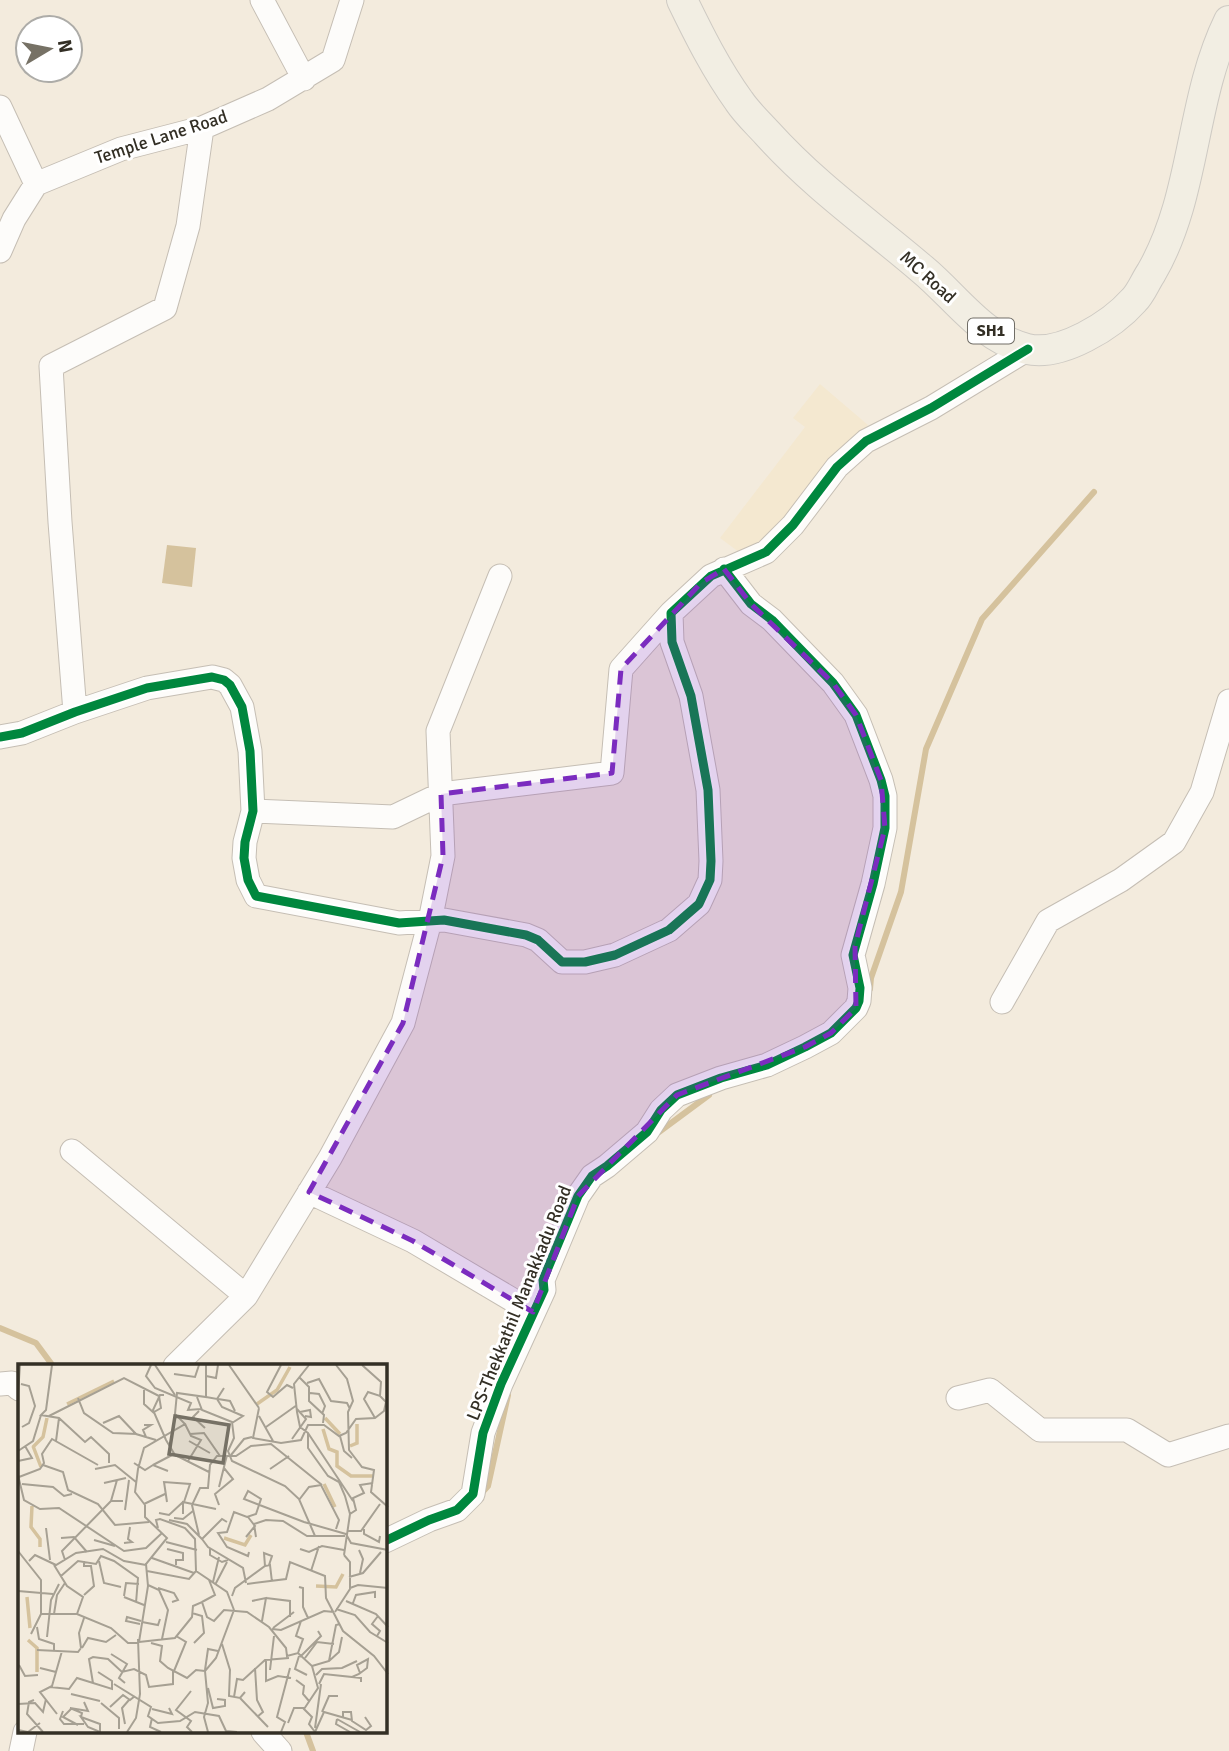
<svg xmlns="http://www.w3.org/2000/svg" width="1229" height="1751" font-family="Signika,sans-serif">
  <style>
    .built { fill: #f4e8d0 }
    .water { fill: #d5c29d }
    .lines { fill: none; stroke-linecap: round; stroke-linejoin: round }
    .stream { stroke: #d5c29d; stroke-width: 6 }
    .minor-casing { stroke: #c5beb4; stroke-width: 25 }
    .major-casing { stroke: #cecac3; stroke-width: 32 }
    .minor { stroke: #fdfcfa; stroke-width: 23 }
    .major { stroke: #f2eee3; stroke-width: 30 }
    .cycleway-casing { stroke: #fff; stroke-width: 13 }
    .cycleway { stroke: #00873e; stroke-width: 9 }
    .marked { fill: #7b2cbf; fill-opacity: 0.2; stroke: #7b2cbf; stroke-width: 5; stroke-dasharray: 14 9; stroke-linejoin: round }
    .labels { text-anchor: middle; dominant-baseline: central; stroke-width: 6; stroke-linejoin: round; paint-order: stroke }
    .shield { fill: #fff; stroke: #706d66; stroke-width: 2 }
    .shield-label { font-size: 16px; font-weight: bold; fill: #332f25 }
    .street-label { font-size: 18px; fill: #332f25; stroke: #fff }
    .inset-river { fill: none; stroke: #d5c29d; stroke-width: 3.5 }
    .inset-road { fill: none; stroke: #a6a093; stroke-width: 2 }
    .view { fill: #767165; fill-opacity: 0.15; stroke: #767165; stroke-width: 3.5 }
    .inset-edge { fill: none; stroke: #332f25; stroke-width: 3.5 }
  </style>
  <rect width="100%" height="100%" fill="#f3ebdd"/>
  <!-- built -->
  <path class="built" d="M 820,384 L 868,425 L 846,448 L 797,510 L 747,558 L 720,538 L 805,427 L 793,418 Z"/>
  <!-- water -->
  <path class="water" d="M 167,545 L 196,548 L 192,587 L 162,583 Z"/>
  <g class="lines">
    <!-- stream -->
    <path class="stream" d="M 870,989 L 871,978 L 901,892 L 926,749 L 982,619 L 1094,492
      M 659,1132 L 709,1095
      M 0,1328 L 36,1343 L 53,1366
      M 480,1495 L 488,1486 L 508,1395
      M 306,1732 L 313,1751"/>
    <defs>
      <path id="minor" d="M 262,0 L 304,79
        M 0,107 L 36,184
        M 0,251 L 14,219 L 36,184 L 121,149 L 202,128 L 268,99 L 333,60 L 352,0
        M 75,712 L 60,522 L 51,366 L 165,308 L 188,226 L 202,128
        M 0,737 L 22,733 L 75,712 L 147,688 L 212,677 L 224,680 L 230,685 L 242,707 L 250,751 L 253,811 L 245,842 L 244,858 L 248,880 L 256,896 L 399,923 L 444,920 L 526,935 L 538,940 L 562,962 L 585,962 L 615,955 L 669,930 L 699,904 L 710,880 L 711,861 L 708,790 L 691,696 L 672,642 L 671,613 L 711,576 L 766,552 L 793,525 L 837,467 L 866,441 L 931,408 L 1028,349
        M 253,811 L 393,817 L 441,794 L 612,773 L 621,669 L 671,613
        M 1002,1002 L 1048,921 L 1121,880 L 1174,842 L 1202,792 L 1229,701
        M 72,1151 L 246,1296 L 175,1366
        M 309,1192 L 413,1241 L 533,1312
        M 246,1296 L 330,1158 L 403,1023 L 430,921 L 443,856 L 438,731 L 500,576
        M 0,1384 L 12,1383 L 19,1389
        M 958,1398 L 990,1390 L 1040,1430 L 1127,1430 L 1168,1455 L 1229,1436
        M 385,1541 L 429,1520 L 457,1510 L 473,1494 L 483,1433 L 501,1384 L 544,1290 L 543,1280 L 578,1196 L 592,1176 L 607,1166 L 647,1132 L 661,1110 L 677,1095 L 721,1078 L 767,1065 L 805,1047 L 831,1033 L 856,1008 L 859,1001 L 860,988 L 853,955 L 873,884 L 885,828 L 885,796 L 881,780 L 856,715 L 833,683 L 772,620 L 751,604 L 724,569
        M 263,1732 L 280,1751
        M 21,1751 L 25,1732"/>
      <path id="major" d="M 682,0 C 699,35 716,69 739,101 C 747,113 758,123 767,133 C 816,187 868,223 922,269 C 956,297 982,338 1027,349 C 1061,357 1112,325 1134,300 C 1141,293 1145,282 1151,273 C 1196,196 1190,101 1229,21"/>
    </defs>
    <!-- minor casing -->
    <use href="#minor" class="minor-casing"/>
    <!-- major casing -->
    <use href="#major" class="major-casing"/>
    <!-- minor -->
    <use href="#minor" class="minor"/>
    <!-- major -->
    <use href="#major" class="major"/>
    <defs>
      <path id="cycleway" d="M 0,737 L 22,733 L 75,712 L 147,688 L 212,677 L 224,680 L 230,685 L 242,707 L 250,751 L 253,811 L 245,842 L 244,858 L 248,880 L 256,896 L 399,923 L 444,920 L 526,935 L 538,940 L 562,962 L 585,962 L 615,955 L 669,930 L 699,904 L 710,880 L 711,861 L 708,790 L 691,696 L 672,642 L 671,613 L 711,576 L 766,552 L 793,525 L 837,467 L 866,441 L 931,408 L 1028,349
        M 385,1541 L 429,1520 L 457,1510 L 473,1494 L 483,1433 L 501,1384 L 544,1290 L 543,1280 L 578,1196 L 592,1176 L 607,1166 L 647,1132 L 661,1110 L 677,1095 L 721,1078 L 767,1065 L 805,1047 L 831,1033 L 856,1008 L 859,1001 L 860,988 L 853,955 L 873,884 L 885,828 L 885,796 L 881,780 L 856,715 L 833,683 L 772,620 L 751,604 L 724,569"/>
    </defs>
    <!-- cycleway casing -->
    <use href="#cycleway" class="cycleway-casing"/>
    <!-- cycleway -->
    <use href="#cycleway" class="cycleway"/>
  </g>
  <!-- marked area -->
  <path class="marked" d="M 724,569 L 751,604 L 833,683 L 856,715 L 881,780 L 885,828 L 855,946 L 856,1008 L 831,1033 L 805,1047 L 677,1095 L 578,1196 L 533,1312 L 413,1241 L 309,1192 L 403,1023 L 443,856 L 441,794 L 612,773 L 621,669 L 701,583 Z"/>
  <g class="labels">
    <!-- shield labels -->
    <rect class="shield" x="968" y="318.5" width="46" height="25" rx="5"/>
    <g class="shield-label">
      <text x="991" y="331">SH1</text>
    </g>
    <!-- street labels -->
    <g class="street-label">
      <text transform="translate(161 137) rotate(-18)">Temple Lane Road</text>
      <text transform="translate(928 277) rotate(42)">MC Road</text>
      <text transform="translate(519 1303) rotate(-68)">LPS-Thekkathil Manakkadu Road</text>
    </g>
  </g>
  <!-- overview -->
  <g transform="translate(18 1364)">
    <rect width="369" height="369" fill="#f3ebdd"/>
    <path class="inset-river" d="M 49,40 L 96,17M 239,40 L 259,26 L 272,3M 307,54 L 322,70M 305,65 L 311,85 L 319,88 L 319,102 L 333,112 L 355,112M 15,82 L 23,103M 332,82 L 339,79 L 339,60M 15,83 L 25,73 L 29,54M 306,120 L 317,143M 14,142 L 13,163 L 22,175 L 22,183M 206,174 L 227,181 L 233,171M 298,222 L 318,223 L 325,210M 9,233 L 12,264M 10,276 L 19,284 L 19,308"/>
    <path class="inset-road" d="M 34,1 L 28,46 L 23,51 L 41,54 L 67,78 L 73,73 L 91,90 L 91,99M 133,1 L 128,12 L 137,24 L 173,39 L 170,46 L 183,45M 137,1 L 157,31M 211,1 L 241,44M 263,1 L 249,28 L 255,33 L 269,21 L 275,24M 291,1 L 276,20 L 279,48 L 282,63 L 290,69 L 290,84 L 310,112 L 321,118 L 327,132 L 332,150 L 326,191M 318,1 L 329,15 L 335,37 L 330,48 L 331,86 L 344,103 L 356,106 L 353,128 L 370,143M 344,1 L 363,18 L 362,32 L 350,28 L 346,35 L 357,54M 156,10 L 177,13 L 181,1M 188,12 L 198,14 L 200,1M 281,13 L 291,23 L 291,37 L 306,51 L 305,59M 289,19 L 301,15 L 313,37 L 329,39 L 332,45M 3,20 L 11,22 L 17,42 L 11,59 L 4,63M 126,26 L 126,40 L 136,49M 292,29 L 301,30 L 307,42 L 304,50M 0,30 L 2,1M 146,31 L 142,31 L 135,46 L 148,76 L 157,91 L 191,108M 179,33 L 184,46 L 214,58 L 216,74 L 210,87 L 214,97 L 267,122 L 281,135 L 297,172M 188,33 L 199,35 L 206,24M 60,34 L 66,49 L 95,69 L 119,70M 199,35 L 204,43 L 225,52 L 214,59M 200,35 L 212,37 L 217,47M 241,44 L 235,74 L 263,79 L 283,76 L 290,61 L 306,61 L 321,72 L 328,69 L 338,55 L 357,54 L 366,47 L 368,38 L 362,32M 181,47 L 175,53 L 187,64M 282,48 L 292,46 L 293,53 L 287,52M 31,52 L 106,14 L 141,32 L 143,44 L 136,48M 241,52 L 255,77M 85,59 L 101,52 L 118,70 L 138,76M 167,60 L 173,72 L 183,76 L 170,97M 126,61 L 133,61 L 125,66 L 128,73M 248,63 L 279,41M 290,69 L 335,137M 172,70 L 186,69 L 202,92M 322,72 L 326,87 L 334,94M 274,75 L 288,55 L 279,45M 38,77 L 41,54M 171,77 L 192,89M 0,87 L 15,77 L 23,51M 213,91 L 226,75 L 234,73M 0,97 L 14,94 L 7,82M 116,99 L 127,106 L 135,101 L 150,107M 25,101 L 45,108 L 50,126 L 80,140 L 97,161 L 131,158M 135,101 L 156,90M 77,105 L 97,101 L 118,118M 252,105 L 271,92M 0,111 L 6,136 L 22,145 L 41,144 L 106,187 L 128,184 L 144,169M 1,113 L 22,105 L 26,99 L 24,90 L 34,75 L 80,101M 99,116 L 93,137 L 105,137M 86,119 L 108,114M 4,120 L 35,123 L 46,132 L 54,130M 201,123 L 209,91M 281,136 L 291,123 L 303,121 L 321,156 L 318,165M 149,138 L 146,118 L 172,120 L 166,138M 126,140 L 147,130M 201,141 L 197,130 L 215,115 L 206,104M 241,141 L 243,135 L 230,127 L 226,135 L 286,158 L 328,170M 107,146 L 111,116M 141,149 L 151,151 L 165,138M 165,150 L 165,138 L 198,145M 332,150 L 338,146 L 335,134 L 346,129 L 342,121 L 355,119M 156,154 L 165,155 L 175,147M 151,156 L 169,160 L 184,175 L 204,155 L 209,158M 28,164 L 32,196M 140,164 L 138,156 L 142,155 L 167,164 L 177,175 L 178,207M 346,165 L 346,170 L 361,178 L 362,172M 330,167 L 343,167 L 362,140M 328,170 L 333,179 L 370,186M 181,171 L 174,141 L 182,124 L 190,124 L 192,101 L 199,92 L 218,92 L 233,82 L 253,80 L 304,121M 228,173 L 237,162 L 230,153M 238,173 L 236,160 L 248,156 L 265,157 L 289,172 L 327,172M 43,174 L 56,173 L 69,188M 184,175 L 190,183 L 225,204 L 228,219M 76,176 L 97,182M 148,178 L 179,186M 106,179 L 114,178 L 110,175 L 112,163M 149,185 L 165,189 L 165,196 L 158,196 L 158,201M 192,185 L 192,191 L 204,198 L 210,196M 282,185 L 291,188 L 304,182 L 326,186M 341,186 L 345,195 L 342,209M 0,187 L 23,216 L 23,250 L 59,250 L 93,264 L 110,279 L 120,279M 231,188 L 230,192 L 209,183 L 200,169 L 209,168 L 216,148 L 229,153 L 238,150 L 241,141M 134,194 L 176,209M 47,196 L 44,187 L 93,137M 11,197 L 17,191 L 38,201 L 58,189 L 85,185 L 106,197 L 128,201M 66,197 L 66,202 L 73,202 L 76,222 L 66,231M 81,197 L 86,219 L 103,223M 36,201 L 49,222 L 65,233 L 59,250M 247,202 L 246,189 L 254,192 L 251,201M 129,207 L 171,215 L 178,207M 178,207 L 209,228 L 216,246M 293,207 L 301,182M 43,212 L 60,197 L 78,200 L 83,192 L 96,197 L 120,214 L 118,239M 331,213 L 345,209 L 363,188M 195,218 L 201,193M 229,220 L 268,215 L 272,198 L 307,212 L 308,234 L 325,267 L 356,292 L 370,310M 130,221 L 141,226 L 150,246 L 144,275M 197,221 L 209,198M 281,223 L 285,224 L 285,243 L 290,254M 140,224 L 156,229 L 160,236 L 154,238M 332,224 L 340,221 L 370,224M 0,227 L 35,230M 106,232 L 108,219 L 121,220M 214,232 L 217,224 L 247,202 L 252,201 L 254,218M 106,233 L 126,241M 248,234 L 272,237 L 272,253M 234,237 L 248,234 L 244,257M 328,237 L 358,250 L 370,263M 184,238 L 197,231 L 191,216M 335,239 L 338,231 L 357,228 L 357,234M 318,245 L 337,251 L 352,268 L 370,279M 317,248 L 332,225 L 332,198 L 326,191M 174,249 L 184,252 L 186,269 L 176,279M 36,250 L 39,231 L 47,219M 124,258 L 140,261 L 142,255M 122,260 L 108,257 L 109,253 L 123,257M 19,263 L 21,275 L 36,280 L 36,286M 255,264 L 276,248M 254,265 L 263,266 L 306,247 L 316,248M 13,270 L 23,250M 359,272 L 362,267 L 354,260 L 360,252M 29,273 L 33,236 L 41,220M 121,278 L 130,222 L 128,200 L 149,174 L 127,153 L 127,141 L 117,128 L 120,105 L 126,84 L 167,60 L 157,50 L 159,29 L 188,33 L 188,1M 121,278 L 157,274 L 174,253 L 175,242 L 184,238 L 189,253 L 196,257 L 206,246 L 229,248 L 251,263 L 268,284 L 269,292 L 280,289 L 294,302 L 300,324 L 286,345 L 294,353 L 291,360 L 297,368M 133,279 L 144,282 L 142,297 L 150,304 L 169,314 L 178,306 L 187,307M 204,280 L 212,306 L 211,332 L 222,334 L 227,328M 63,284 L 61,269 L 66,254M 64,284 L 70,274 L 88,278 L 98,271M 19,286 L 60,288 L 63,284M 280,289 L 285,275 L 278,272 L 283,257M 93,290 L 109,300 L 101,314 L 107,319M 281,292 L 277,305 L 289,311M 282,293 L 303,272 L 300,267M 287,294 L 299,278 L 316,280M 248,297 L 248,317 L 260,312 L 273,314M 311,297 L 321,288 L 324,273M 1,301 L 7,312 L 20,311M 294,302 L 311,297 L 318,261 L 322,260M 22,304 L 38,308 L 34,322 L 22,328 L 39,350M 237,304 L 239,336 L 245,348 L 239,353M 187,306 L 190,285 L 200,287M 252,306 L 256,272M 156,307 L 168,278 L 158,272M 38,308 L 44,287M 298,311 L 304,305 L 324,304 L 339,297M 334,313 L 341,310 L 349,304 L 350,295 L 339,301 L 342,309M 278,316 L 286,322 L 285,330 L 291,337M 75,319 L 71,295 L 75,293 L 90,295 L 104,308 L 116,305 L 128,311 L 131,323 L 155,320 L 155,306M 96,320 L 133,343 L 130,352 L 140,359 L 162,357 L 177,348 L 201,352 L 208,367 L 219,368M 301,320 L 306,310 L 343,314 L 343,318M 32,323 L 51,325 L 59,314 L 94,325 L 94,317 L 80,308M 190,324 L 195,344 L 207,342 L 207,336 L 199,335M 173,327 L 158,346 L 173,357 L 169,363 L 174,368M 53,330 L 82,337M 216,333 L 219,315 L 225,316 L 247,296 L 271,294M 222,334 L 250,363M 16,336 L 11,338 L 9,350 L 25,368M 83,339 L 101,354 L 101,365M 0,340 L 17,339 L 25,348 L 28,335M 92,343 L 105,331 L 112,336 L 117,332M 53,345 L 45,353 L 60,361M 134,345 L 154,350 L 151,344M 45,347 L 42,355 L 46,360 L 66,360M 304,348 L 311,332 L 320,332M 63,353 L 82,360 L 82,368 L 70,363 ZM 63,353 L 64,349 L 52,344 L 70,347 L 66,338M 325,353 L 325,348 L 333,348 L 334,357 L 348,366 L 353,362 L 347,353M 134,354 L 132,363 L 143,368M 319,355 L 342,368M 319,355 L 318,360 L 332,368M 270,359 L 276,344 L 286,344M 107,360 L 104,344 L 111,336M 297,364 L 303,320M 0,366 L 10,368 L 22,359M 109,368 L 118,354 L 122,330 L 120,275M 190,368 L 186,353 L 190,339 L 187,307 L 198,294 L 216,246M 263,368 L 267,358 L 259,353 L 272,304M 297,368 L 306,348 L 334,356"/>
    <path class="view" d="M 157,52 L 211,61 L 205,99 L 151,90 Z"/>
    <rect width="369" height="369" class="inset-edge"/>
  </g>
  <!-- north arrow -->
  <g transform="translate(49 49) rotate(80)"><circle r="33" fill="#ffffff" stroke="#adaca8" stroke-width="2"/>
  <path d="M0-5L12 26L0 18L-12 26Z" fill="#767165"/>
  <text y="-10" font-size="19" font-weight="bold" text-anchor="middle" fill="#332f25">N</text>
  </g>
</svg>
